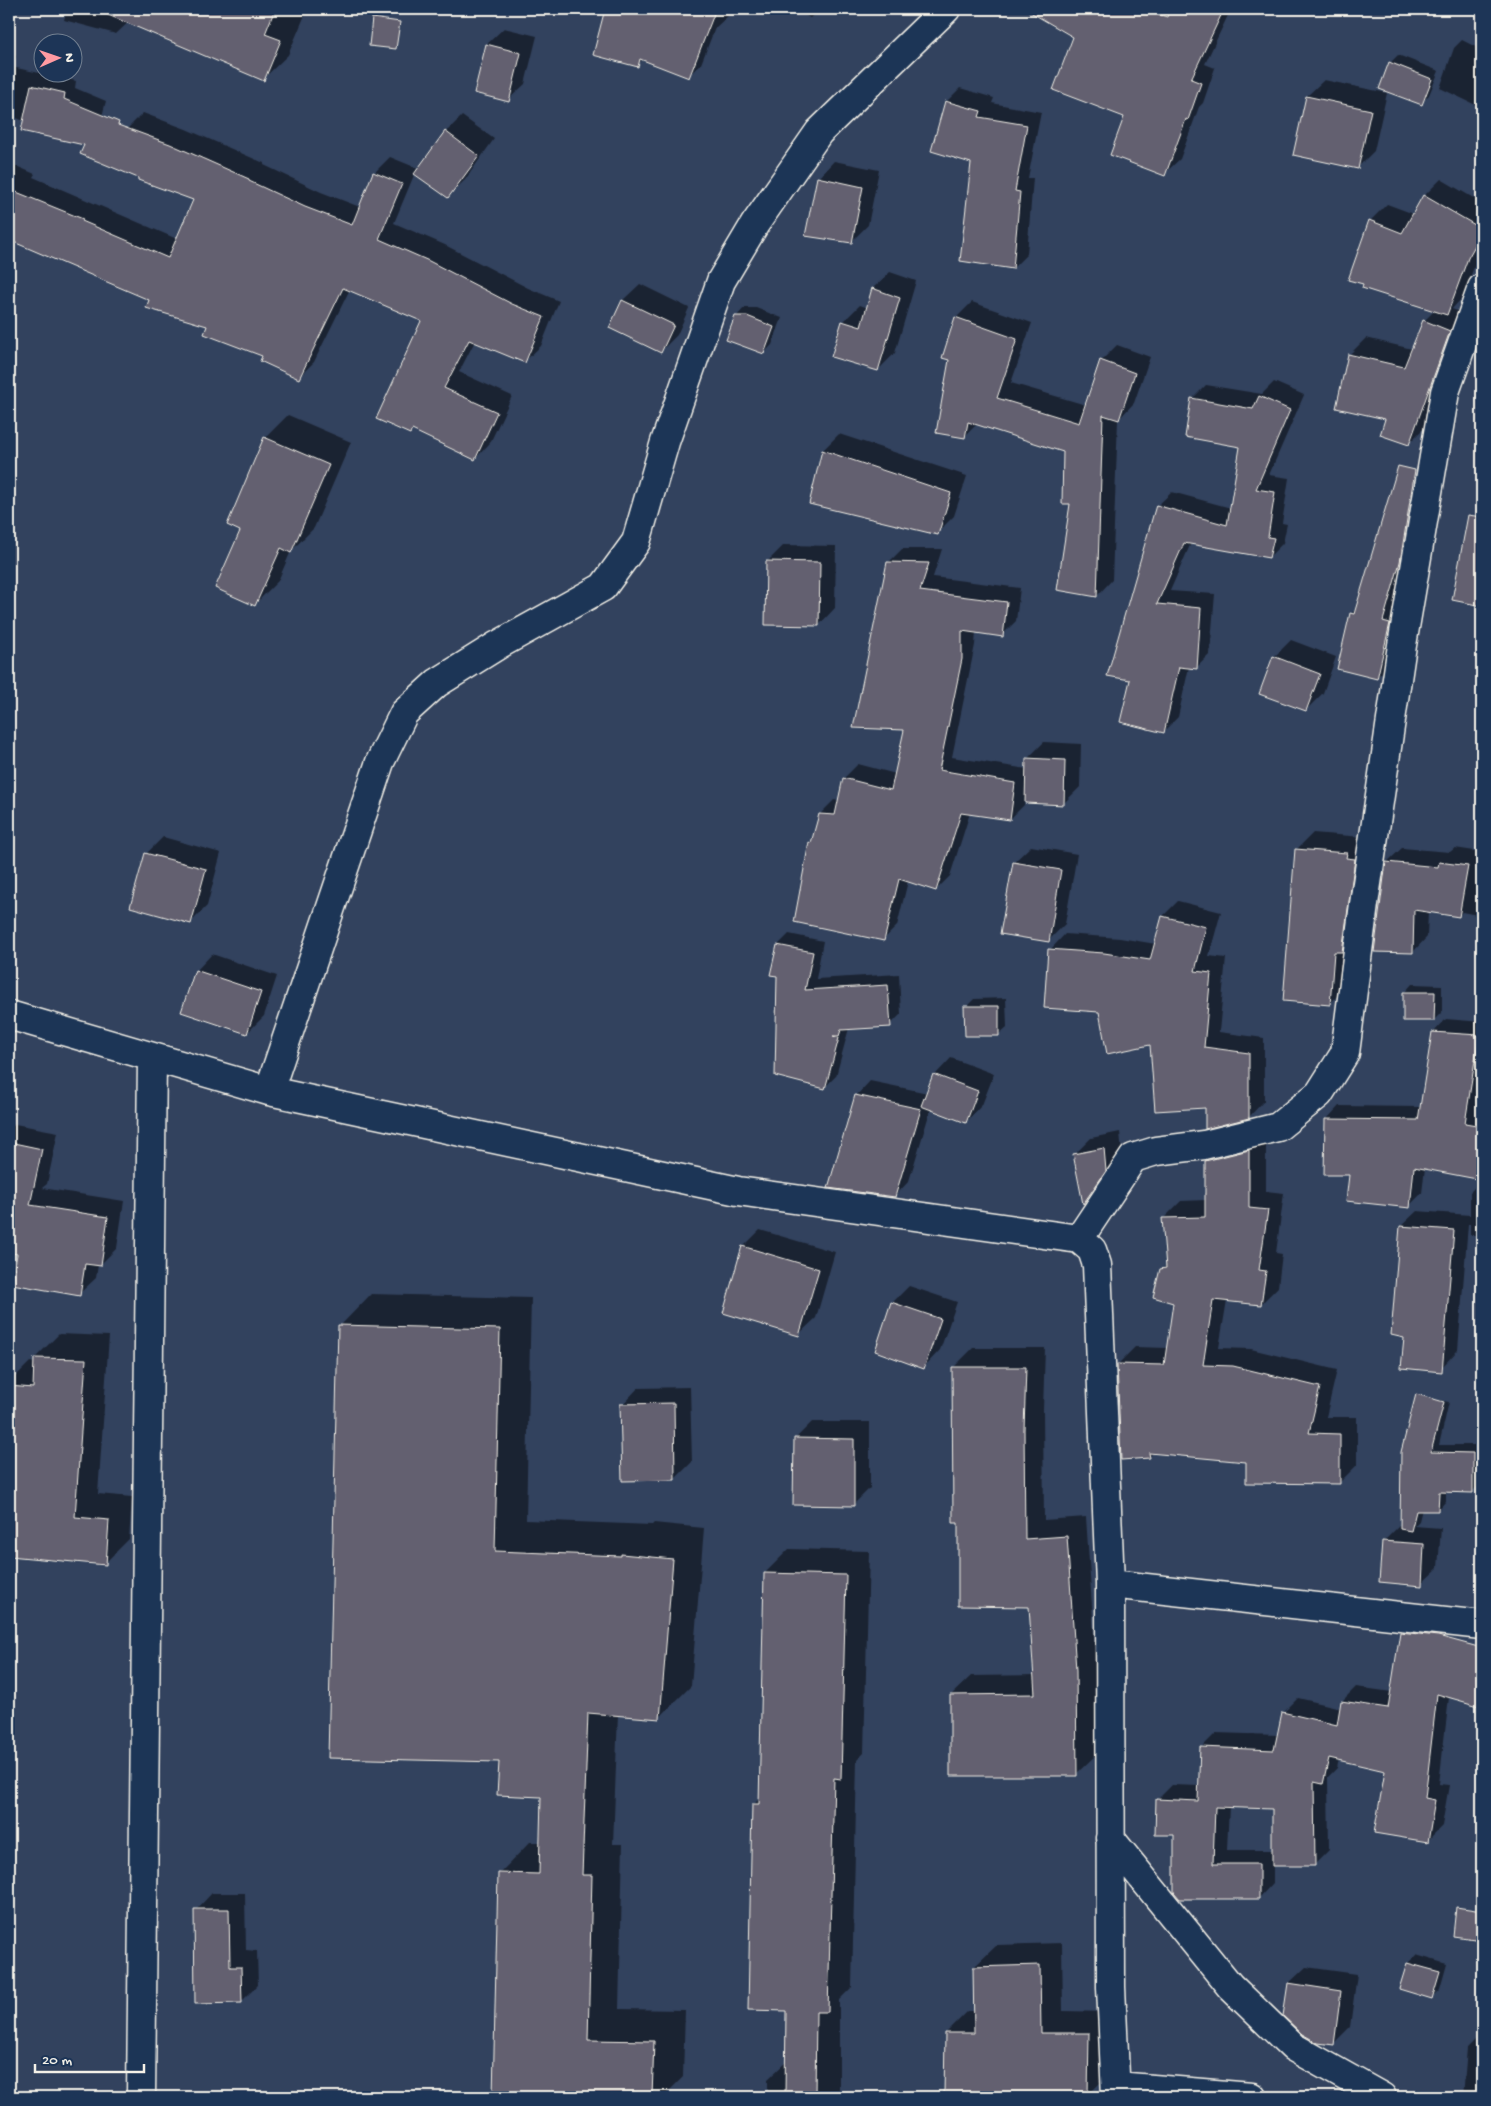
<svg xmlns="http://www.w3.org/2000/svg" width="1491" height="2106" font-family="'Gochi Hand',sans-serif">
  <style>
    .shadow { fill: #0007; fill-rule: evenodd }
    .building { fill: #64606f; stroke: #f4f1e8 }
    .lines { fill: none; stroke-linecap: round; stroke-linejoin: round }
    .minor-casing { stroke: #f4f1e8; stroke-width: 31 }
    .minor { stroke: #1d3557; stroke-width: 28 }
  </style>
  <rect width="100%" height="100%" fill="#32425e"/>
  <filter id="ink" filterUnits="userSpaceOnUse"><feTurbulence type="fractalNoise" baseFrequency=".02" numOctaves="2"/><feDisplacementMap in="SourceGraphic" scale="10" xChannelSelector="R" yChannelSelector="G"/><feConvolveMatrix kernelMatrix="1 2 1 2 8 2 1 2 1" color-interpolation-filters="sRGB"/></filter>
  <g filter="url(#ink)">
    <!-- shadow -->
    <path class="shadow" d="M 67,9 L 136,9 L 133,18 L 116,34 L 64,20 Z
      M 177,9 L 290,9 L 305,15 L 288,55 L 263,79 L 165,38 Z
      M 606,9 L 730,9 L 728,16 L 715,28 L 701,64 L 688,76 L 643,59 L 637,65 L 595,54 Z
      M 795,9 L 819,9 L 810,18 Z
      M 1027,9 L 1231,9 L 1205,64 L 1215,68 L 1203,103 L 1199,107 L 1180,159 L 1164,174 L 1074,36 Z
      M 504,28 L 537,36 L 525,84 L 508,100 L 487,44 Z
      M 1462,40 L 1482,50 L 1482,108 L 1440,88 L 1454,48 Z
      M 9,53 L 16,56 L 12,67 L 76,81 L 75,88 L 106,101 L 98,132 L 24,121 L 9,115 Z
      M 1398,55 L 1439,71 L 1429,95 L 1421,103 L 1390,63 Z
      M 1324,80 L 1387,93 L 1374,151 L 1357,168 L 1307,96 Z
      M 960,88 L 994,98 L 992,103 L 1041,112 L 1028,178 L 1033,178 L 1027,254 L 1013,268 L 972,162 L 946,102 Z
      M 143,113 L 186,129 L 264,163 L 264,165 L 321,192 L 360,207 L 374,173 L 390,157 L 417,168 L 394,223 L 445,245 L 528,288 L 559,301 L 541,346 L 525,361 L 475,341 L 459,372 L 512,396 L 490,443 L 475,459 L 413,429 L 409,433 L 422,320 L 350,289 L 314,362 L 298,378 L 264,355 L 208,325 L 9,237 L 9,163 L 35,174 L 33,177 L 177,239 L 194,199 L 127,129 Z
      M 462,116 L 494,139 L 465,180 L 448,196 L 446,132 Z
      M 834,161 L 879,170 L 868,225 L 851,242 L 818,178 Z
      M 1441,179 L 1482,203 L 1482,245 L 1463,297 L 1452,309 L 1466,314 L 1425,427 L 1409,443 L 1387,419 L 1349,355 L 1366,338 L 1412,349 L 1424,321 L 1435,310 L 1370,221 L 1387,204 L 1414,214 L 1424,196 Z
      M 890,272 L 916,281 L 895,353 L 878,370 L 843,322 L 860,305 L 868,308 L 873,288 Z
      M 640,284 L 689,308 L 677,335 L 661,351 L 611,328 L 623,300 Z
      M 972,302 L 1032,323 L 1011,383 L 1086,405 L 1101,361 L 1117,345 L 1150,357 L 1134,403 L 1118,420 L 1112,580 L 1097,596 L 1072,503 L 1064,451 L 977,424 L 964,437 L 956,318 Z
      M 744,308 L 756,308 L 782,318 L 772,345 L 764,353 L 736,317 Z
      M 1274,382 L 1304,395 L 1269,475 L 1289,478 L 1282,523 L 1287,524 L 1283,543 L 1269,557 L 1191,543 L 1170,591 L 1215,594 L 1210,654 L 1196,668 L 1189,667 L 1178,717 L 1164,731 L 1131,679 L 1157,506 L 1172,492 L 1231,508 L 1242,446 L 1192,399 L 1206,385 L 1262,394 Z
      M 288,415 L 351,442 L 314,528 L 291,551 L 278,581 L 255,604 L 242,530 L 265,438 Z
      M 839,434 L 967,476 L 954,516 L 937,533 L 823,450 Z
      M 1393,515 L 1416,524 L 1412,549 L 1394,609 L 1401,611 L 1389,666 L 1376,678 L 1351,614 L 1356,609 Z
      M 1477,544 L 1482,544 L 1482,605 L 1453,599 Z
      M 784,545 L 836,546 L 835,608 L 819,625 L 767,562 Z
      M 902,549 L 942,549 L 933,577 L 1020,588 L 1016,621 L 1002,635 L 976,632 L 975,645 L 952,757 L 1027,769 L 1027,759 L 1044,742 L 1081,744 L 1080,787 L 1063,804 L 1024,802 L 1024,805 L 1010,819 L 970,813 L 950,876 L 936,890 L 908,881 L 897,926 L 883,940 L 810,843 L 814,839 L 820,814 L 834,800 L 839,801 L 844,778 L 858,764 L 896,774 L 906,729 L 888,563 Z
      M 1291,640 L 1336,657 L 1323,693 L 1306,710 L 1274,657 Z
      M 1313,833 L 1363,837 L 1347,987 L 1330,1003 L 1297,849 Z
      M 163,837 L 221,853 L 207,906 L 190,923 L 146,854 Z
      M 1031,846 L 1077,854 L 1065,924 L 1048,941 L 1014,862 Z
      M 1402,848 L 1450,852 L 1455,848 L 1481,852 L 1480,863 L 1482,863 L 1482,916 L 1462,912 L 1459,916 L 1428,911 L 1427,937 L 1413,952 L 1387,862 Z
      M 1178,901 L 1221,912 L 1209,956 L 1226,958 L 1219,1032 L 1264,1038 L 1264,1101 L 1249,1117 L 1206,1106 L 1151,1043 L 1100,1011 L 1050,950 L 1065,934 L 1120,938 L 1156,944 L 1163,916 Z
      M 789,934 L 823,941 L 816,979 L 899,974 L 901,1014 L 890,1025 L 849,1028 L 836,1076 L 825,1087 L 778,945 Z
      M 212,954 L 277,976 L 264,1016 L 247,1033 L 196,971 Z
      M 1412,984 L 1442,985 L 1442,1012 L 1434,1020 L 1404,993 Z
      M 1006,998 L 1007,1027 L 998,1035 L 966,1007 L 974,999 Z
      M 1446,1019 L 1482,1022 L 1482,1174 L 1478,1178 L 1425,1168 L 1422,1193 L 1409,1206 L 1350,1174 L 1326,1120 L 1339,1106 L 1421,1107 L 1433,1033 Z
      M 951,1058 L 994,1074 L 982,1105 L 966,1122 L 931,1108 L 909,1181 L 895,1196 L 856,1096 L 870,1081 L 928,1093 L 935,1075 Z
      M 15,1124 L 58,1132 L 47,1184 L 42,1188 L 124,1201 L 117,1248 L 100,1265 L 98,1265 L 96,1278 L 79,1294 L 25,1199 L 9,1196 L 9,1130 Z
      M 1120,1132 L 1122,1153 L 1100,1186 L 1084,1202 L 1074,1155 L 1091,1138 Z
      M 1266,1134 L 1266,1191 L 1284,1193 L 1276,1253 L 1282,1254 L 1278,1287 L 1261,1304 L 1227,1300 L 1219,1348 L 1251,1349 L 1337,1370 L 1326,1417 L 1357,1417 L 1357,1465 L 1339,1483 L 1247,1461 L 1154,1452 L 1149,1457 L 1118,1364 L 1135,1347 L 1168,1348 L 1174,1302 L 1162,1270 L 1167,1264 L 1164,1218 L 1181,1201 L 1206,1200 L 1206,1161 L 1224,1144 Z
      M 1482,1180 L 1482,1235 L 1470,1235 L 1470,1224 L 1468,1224 L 1458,1350 L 1443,1366 L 1401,1226 L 1417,1211 L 1470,1215 L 1470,1192 Z
      M 760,1230 L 835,1252 L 816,1318 L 799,1334 L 743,1247 Z
      M 909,1286 L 957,1302 L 940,1350 L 924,1367 L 876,1350 L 893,1302 Z
      M 371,1294 L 531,1298 L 526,1520 L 652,1525 L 654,1523 L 704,1528 L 691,1686 L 659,1718 L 618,1714 L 613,1844 L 623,1844 L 619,2009 L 685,2010 L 683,2077 L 663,2097 L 495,2097 L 499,1874 L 530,1842 L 541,1842 L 543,1796 L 500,1761 L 340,1326 Z
      M 59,1334 L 109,1336 L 98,1494 L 132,1497 L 129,1539 L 105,1563 L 9,1555 L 9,1383 L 30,1362 L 35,1363 L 35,1358 Z
      M 973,1348 L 1045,1348 L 1043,1410 L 1044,1520 L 1086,1517 L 1095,1650 L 1096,1755 L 1076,1774 L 951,1695 L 971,1676 L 1035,1675 L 1030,1605 L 959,1522 L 953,1368 Z
      M 690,1387 L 692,1462 L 675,1479 L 622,1405 L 638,1388 Z
      M 1423,1397 L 1449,1402 L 1439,1445 L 1481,1445 L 1480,1484 L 1472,1492 L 1446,1491 L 1446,1501 L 1438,1510 L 1422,1509 L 1419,1521 L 1414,1526 L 1441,1528 L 1438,1568 L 1421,1584 L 1383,1542 L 1400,1525 Z
      M 812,1422 L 870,1422 L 870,1488 L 854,1504 L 795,1439 Z
      M 789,1549 L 869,1551 L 864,1753 L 857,1760 L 852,1987 L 839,2000 L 839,2097 L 768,2097 L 768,2079 L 787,2061 L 788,2010 L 754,1804 L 761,1797 L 765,1573 Z
      M 1454,1654 L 1439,1784 L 1449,1785 L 1442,1826 L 1427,1841 L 1386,1770 L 1339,1759 L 1337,1768 L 1328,1777 L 1329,1850 L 1314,1865 L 1273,1864 L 1273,1883 L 1259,1898 L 1180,1898 L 1176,1834 L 1157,1800 L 1172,1785 L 1200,1786 L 1202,1747 L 1216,1733 L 1278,1735 L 1283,1713 L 1298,1698 L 1341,1708 L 1342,1701 L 1356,1687 L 1392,1692 ZM 1229,1806 L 1273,1808 L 1274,1850 L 1227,1850 Z
      M 212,1893 L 245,1893 L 246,1950 L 257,1951 L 258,1985 L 241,2002 L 196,1910 Z
      M 1062,1943 L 1063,2011 L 1111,2012 L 1110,2073 L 1088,2095 L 946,2033 L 968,2011 L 975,2011 L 974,1967 L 997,1945 Z
      M 1416,1955 L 1447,1964 L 1440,1989 L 1432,1997 L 1408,1963 Z
      M 1306,1967 L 1357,1974 L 1350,2027 L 1333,2044 L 1289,1983 Z
      M 1482,2033 L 1482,2097 L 1463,2097 L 1467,2048 Z"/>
    <!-- building -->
    <path class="building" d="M 94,9 L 275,9 L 265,34 L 281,40 L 264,81 Z
      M 605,9 L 716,9 L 689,78 L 640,59 L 638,67 L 593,55 Z
      M 1025,9 L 1143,9 L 1167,17 L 1170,9 L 1224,9 L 1191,79 L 1201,83 L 1188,120 L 1186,119 L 1165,176 L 1110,155 L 1124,117 L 1053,90 L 1073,37 Z
      M 372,18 L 400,22 L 396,49 L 369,46 Z
      M 486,44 L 521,53 L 509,102 L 474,93 Z
      M 1389,62 L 1432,79 L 1422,105 L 1379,89 Z
      M 31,85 L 65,93 L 64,99 L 119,122 L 118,125 L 170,144 L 249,179 L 249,181 L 305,207 L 352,225 L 373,172 L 402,184 L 379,239 L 429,261 L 512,304 L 544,317 L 525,363 L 469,340 L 444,388 L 497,412 L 475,460 L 412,430 L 410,434 L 376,419 L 421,321 L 343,288 L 299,379 L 260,361 L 262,356 L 204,334 L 207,326 L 146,308 L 149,300 L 9,240 L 9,189 L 83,219 L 82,221 L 168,258 L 193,200 L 138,180 L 138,178 L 80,154 L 84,145 L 21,131 Z
      M 1306,96 L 1371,110 L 1358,169 L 1293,155 Z
      M 945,101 L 981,111 L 979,117 L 1027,125 L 1015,191 L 1020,192 L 1013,269 L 960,261 L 971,163 L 931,151 Z
      M 445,131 L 479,156 L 448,198 L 414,174 Z
      M 817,177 L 863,187 L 852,243 L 805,236 Z
      M 1423,195 L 1482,229 L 1482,233 L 1468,258 L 1447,315 L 1362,288 L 1363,284 L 1348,280 L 1369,220 L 1402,233 Z
      M 872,288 L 900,298 L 878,371 L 831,357 L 842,321 L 861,327 Z
      M 622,300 L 674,325 L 661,353 L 609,328 Z
      M 735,316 L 747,316 L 774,327 L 764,354 L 726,340 Z
      M 955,317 L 1017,339 L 997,398 L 1079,423 L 1100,360 L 1135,373 L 1119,420 L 1103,415 L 1097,597 L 1057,590 L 1070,504 L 1062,504 L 1063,452 L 968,422 L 965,438 L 936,433 L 949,360 L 942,358 Z
      M 1423,320 L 1450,331 L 1409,445 L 1380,435 L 1385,419 L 1336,408 L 1348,354 L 1404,367 Z
      M 1259,396 L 1290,410 L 1256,489 L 1275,492 L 1268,537 L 1274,538 L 1269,558 L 1184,543 L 1157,604 L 1201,608 L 1197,669 L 1179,667 L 1164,733 L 1120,722 L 1130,680 L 1107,676 L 1156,505 L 1227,525 L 1240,447 L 1185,437 L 1191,398 L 1253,409 Z
      M 264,437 L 329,465 L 291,553 L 281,548 L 255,606 L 215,588 L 240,531 L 227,525 Z
      M 822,450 L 951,493 L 938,535 L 809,504 Z
      M 1398,466 L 1415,470 L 1400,562 L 1383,621 L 1390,623 L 1377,679 L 1337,669 L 1350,613 L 1354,614 Z
      M 1468,515 L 1482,517 L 1482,606 L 1452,600 Z
      M 766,561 L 820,562 L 819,626 L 765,625 Z
      M 887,562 L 929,563 L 920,591 L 1007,602 L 1003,637 L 962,631 L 962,659 L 939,770 L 1015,783 L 1010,820 L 961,813 L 936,891 L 899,879 L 884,941 L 794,922 L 809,842 L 811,843 L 819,814 L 835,815 L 843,778 L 891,790 L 904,730 L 853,728 Z
      M 1273,656 L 1320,674 L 1306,711 L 1259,694 Z
      M 1026,758 L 1065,760 L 1064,805 L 1025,803 Z
      M 1295,849 L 1347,853 L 1346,858 L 1355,859 L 1342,952 L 1334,952 L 1330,1005 L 1283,1001 Z
      M 145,853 L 206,869 L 191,924 L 130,907 Z
      M 1013,862 L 1061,870 L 1049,942 L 1000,934 Z
      M 1386,862 L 1438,867 L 1439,862 L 1468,866 L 1459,917 L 1414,910 L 1413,953 L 1374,952 Z
      M 1162,916 L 1206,927 L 1195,971 L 1211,973 L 1204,1047 L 1249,1053 L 1249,1118 L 1205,1129 L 1205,1108 L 1155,1111 L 1150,1045 L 1107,1054 L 1099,1012 L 1044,1008 L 1048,949 L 1104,953 L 1150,960 Z
      M 777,945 L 813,952 L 805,990 L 888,985 L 891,1027 L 841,1030 L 839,1036 L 833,1036 L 839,1038 L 825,1089 L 775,1076 L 777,976 L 770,975 Z
      M 195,970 L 261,992 L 247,1034 L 181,1012 Z
      M 1403,992 L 1435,992 L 1434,1021 L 1403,1021 Z
      M 964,1006 L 999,1006 L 999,1036 L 965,1036 Z
      M 1432,1032 L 1479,1035 L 1465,1123 L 1482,1126 L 1482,1180 L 1414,1167 L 1410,1208 L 1346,1201 L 1349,1175 L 1324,1175 L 1325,1119 L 1418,1120 Z
      M 933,1074 L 978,1091 L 966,1123 L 921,1106 Z
      M 855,1095 L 921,1109 L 895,1197 L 828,1188 Z
      M 9,1142 L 42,1149 L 30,1205 L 108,1217 L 101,1266 L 85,1264 L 80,1296 L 12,1284 L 17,1254 L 12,1253 L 13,1242 L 9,1242 Z
      M 1104,1148 L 1106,1171 L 1083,1204 L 1073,1154 Z
      M 1249,1150 L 1249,1208 L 1268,1210 L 1259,1270 L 1266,1271 L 1261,1305 L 1213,1300 L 1203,1365 L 1233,1366 L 1320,1387 L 1309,1433 L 1340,1434 L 1340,1484 L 1246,1483 L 1246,1462 L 1149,1453 L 1150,1458 L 1121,1460 L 1117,1364 L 1164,1365 L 1173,1303 L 1153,1297 L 1160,1269 L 1166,1268 L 1162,1218 L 1205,1217 L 1205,1161 Z
      M 1400,1226 L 1454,1230 L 1442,1372 L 1401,1368 L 1404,1338 L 1391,1335 Z
      M 742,1246 L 819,1269 L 799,1336 L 723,1313 Z
      M 891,1302 L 941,1319 L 924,1369 L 875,1351 Z
      M 338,1325 L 500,1329 L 495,1551 L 621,1556 L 621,1554 L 673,1559 L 660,1719 L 588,1713 L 582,1875 L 592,1875 L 588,2040 L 654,2041 L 652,2097 L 493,2097 L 498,1873 L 539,1874 L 541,1797 L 497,1795 L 499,1762 L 328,1758 Z
      M 34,1358 L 86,1359 L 75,1517 L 109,1520 L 106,1565 L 9,1556 L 9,1386 L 33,1388 Z
      M 952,1367 L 1026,1367 L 1024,1430 L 1025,1539 L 1067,1536 L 1076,1670 L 1077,1776 L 950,1776 L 950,1695 L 1035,1694 L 1029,1607 L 958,1606 L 958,1523 L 953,1523 Z
      M 1416,1394 L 1444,1402 L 1431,1452 L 1473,1453 L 1473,1493 L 1439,1492 L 1438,1511 L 1416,1511 L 1411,1531 L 1400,1529 L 1401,1452 Z
      M 674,1403 L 675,1480 L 622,1481 L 620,1404 Z
      M 794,1438 L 854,1439 L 854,1506 L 793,1505 Z
      M 1382,1541 L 1424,1544 L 1422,1586 L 1379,1582 Z
      M 764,1573 L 846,1575 L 841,1779 L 834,1778 L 828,2012 L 816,2012 L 815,2097 L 785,2097 L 786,2011 L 748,2010 L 752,1804 L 759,1804 Z
      M 1400,1632 L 1438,1636 L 1482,1648 L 1482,1707 L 1437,1694 L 1425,1798 L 1435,1800 L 1428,1842 L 1374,1833 L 1385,1771 L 1329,1758 L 1323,1784 L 1314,1782 L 1315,1866 L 1272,1866 L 1272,1809 L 1215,1807 L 1213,1864 L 1259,1864 L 1259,1899 L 1180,1899 L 1174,1892 L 1174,1835 L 1155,1835 L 1156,1799 L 1198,1801 L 1200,1747 L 1274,1750 L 1282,1712 L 1337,1725 L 1341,1701 L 1388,1708 Z
      M 1456,1907 L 1482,1911 L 1482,1940 L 1453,1936 Z
      M 194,1909 L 229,1909 L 230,1967 L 241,1967 L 242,2003 L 195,2004 Z
      M 1407,1963 L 1440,1972 L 1432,1999 L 1399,1989 Z
      M 1040,1965 L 1041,2033 L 1089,2033 L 1088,2096 L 944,2095 L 945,2033 L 974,2033 L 973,1967 Z
      M 1288,1983 L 1341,1991 L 1334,2045 L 1318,2043 L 1302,2034 L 1283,2016 Z"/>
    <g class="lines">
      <defs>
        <path id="minor" d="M 9,1015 L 269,1091 L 738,1191 L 1079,1239 L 1092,1250 L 1097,1265 L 1110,1584 L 1111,1987 L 1116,2097
          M 269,1091 L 380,762 L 404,713 L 437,683 L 498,645 L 603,587 L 636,542 L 665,442 L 721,281 L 755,224 L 819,132 L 946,9
          M 1079,1239 L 1133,1158 L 1156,1151 L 1204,1145 L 1278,1127 L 1319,1094 L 1345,1053 L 1364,904 L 1402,645 L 1445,392 L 1482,288
          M 1110,1584 L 1482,1625
          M 1110,1838 L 1230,1986 L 1293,2047 L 1382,2097
          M 1116,2086 L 1252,2097
          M 141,2097 L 152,1058"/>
      </defs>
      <!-- minor casing -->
      <use href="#minor" class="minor-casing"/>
      <!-- minor -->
      <use href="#minor" class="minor"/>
    </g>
  </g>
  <!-- margin -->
  <rect width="1491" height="2106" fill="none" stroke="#1d3557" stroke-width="30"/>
  <rect x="15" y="15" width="1461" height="2076" fill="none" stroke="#f4f1e8" stroke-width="2" filter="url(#ink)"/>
  <!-- north arrow -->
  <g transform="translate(58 58) rotate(88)"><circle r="24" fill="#1d3557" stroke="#738091"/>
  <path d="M0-4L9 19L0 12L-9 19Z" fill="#ff9aa2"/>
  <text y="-8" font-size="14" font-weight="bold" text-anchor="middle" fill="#f4f1e8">N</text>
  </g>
  <!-- scale -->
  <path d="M35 2064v8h109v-8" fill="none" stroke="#f4f1e8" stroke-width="2.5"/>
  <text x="42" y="2064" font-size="15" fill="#f4f1e8" stroke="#1d3557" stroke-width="4" paint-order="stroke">20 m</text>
</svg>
